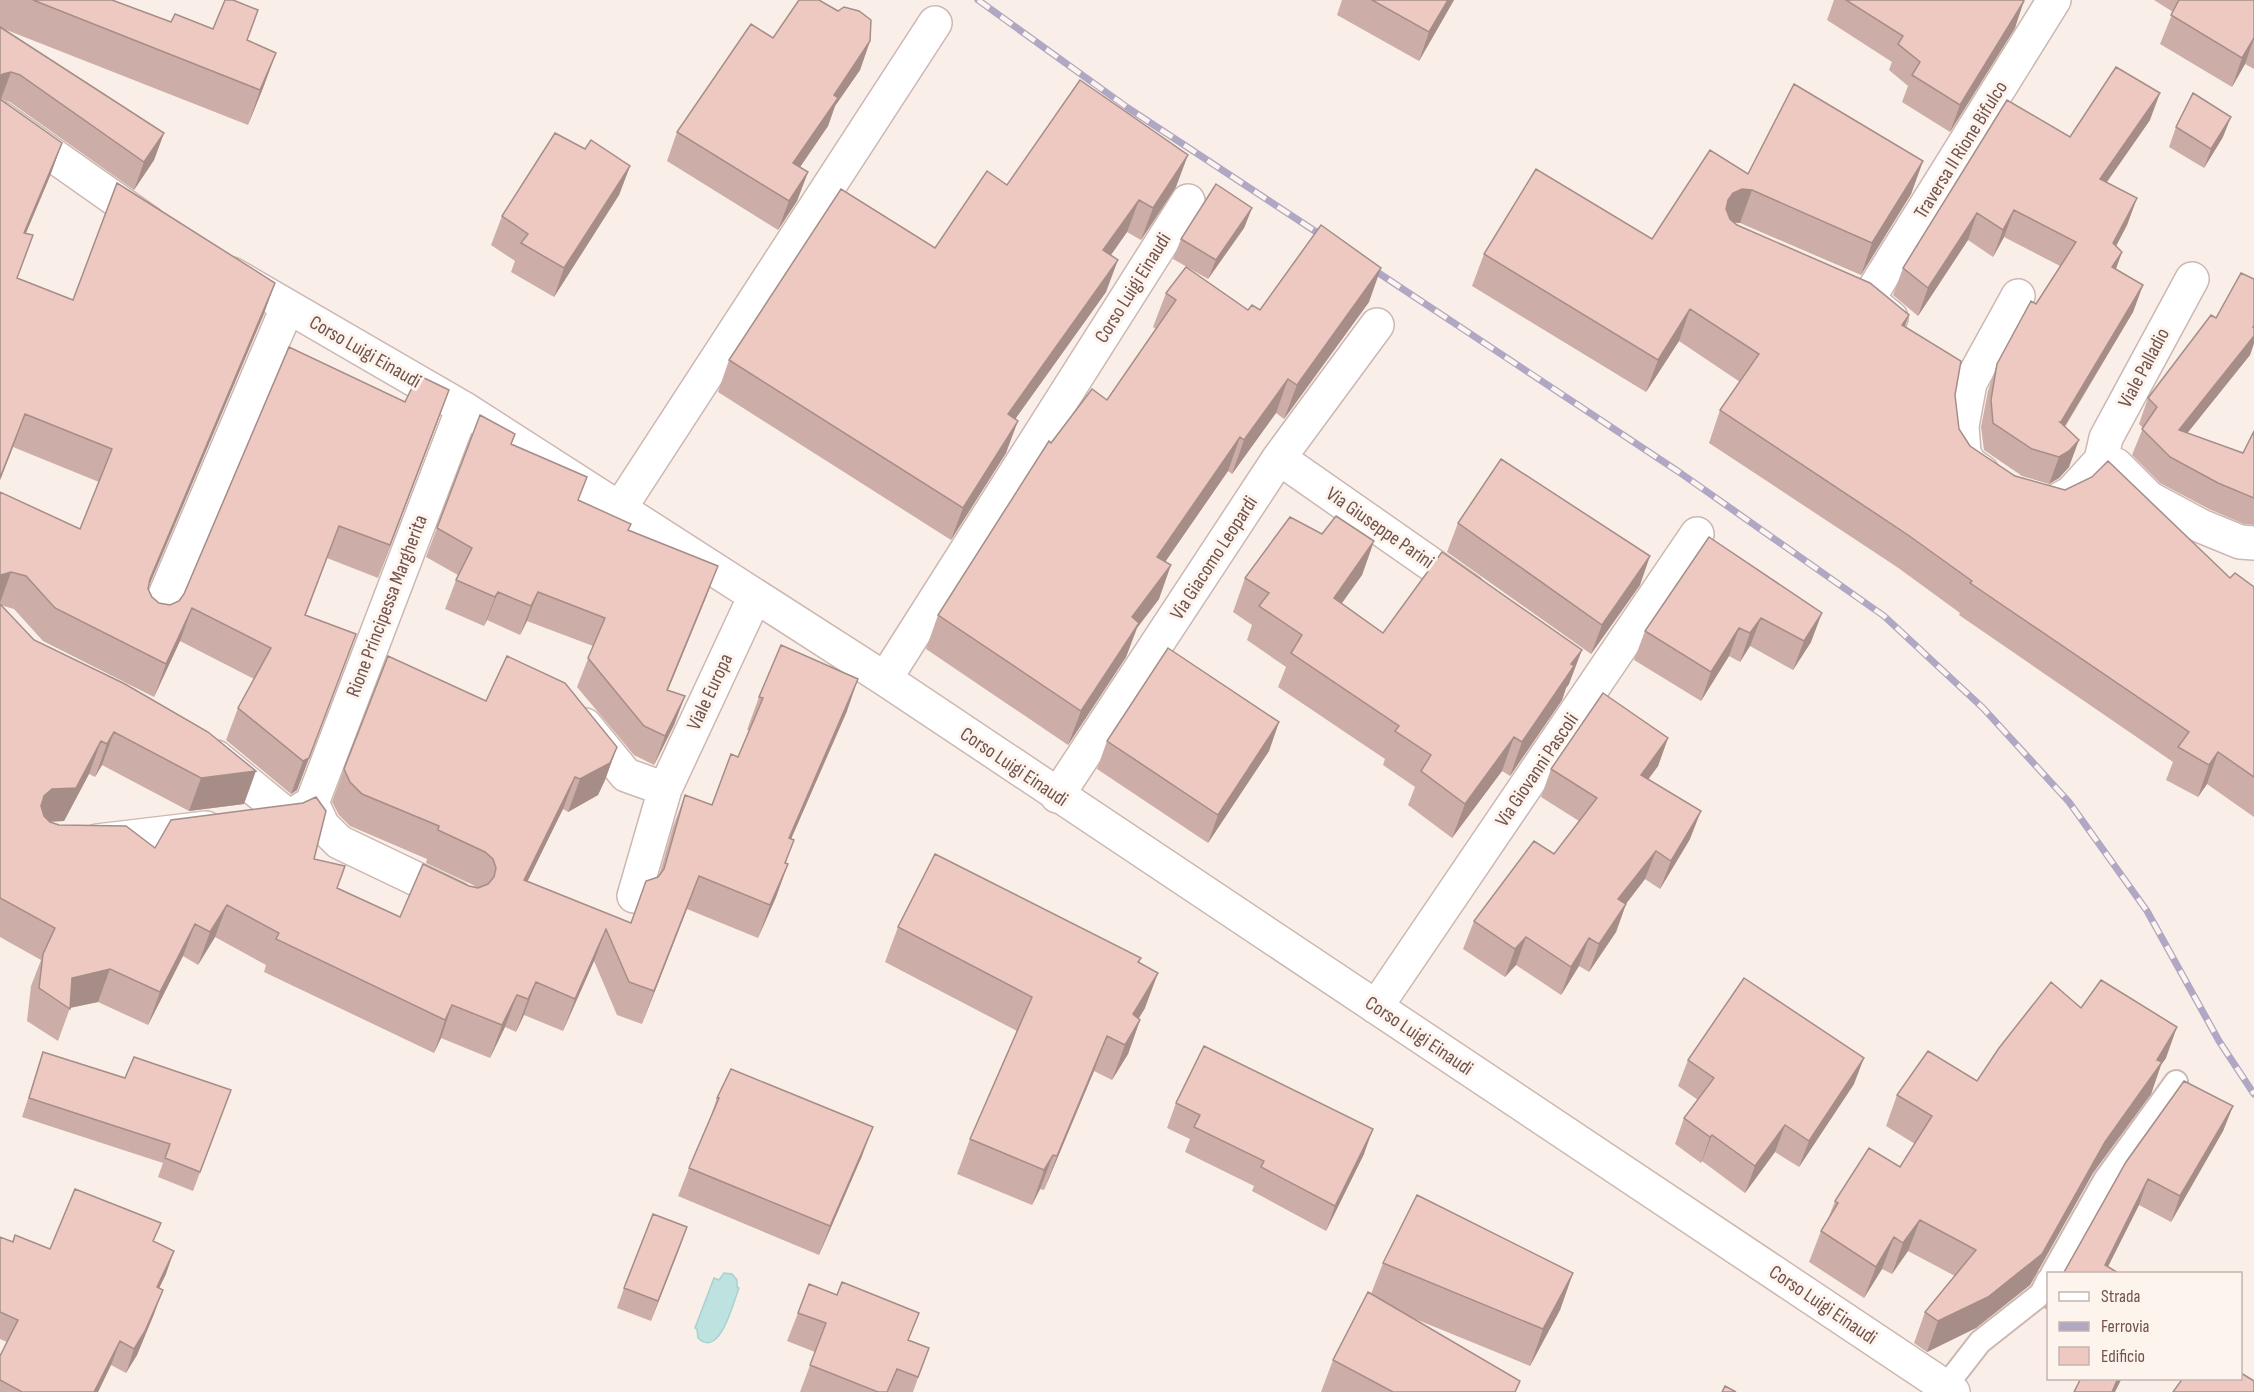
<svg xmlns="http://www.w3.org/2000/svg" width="2254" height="1392" font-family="'Sofia Sans Condensed',sans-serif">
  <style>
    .water { fill: #bee2df; stroke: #a5d3cf; stroke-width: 1.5 }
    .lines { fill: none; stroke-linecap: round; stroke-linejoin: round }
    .service-casing { stroke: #cdb7b2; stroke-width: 26 }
    .minor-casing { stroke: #cdb7b2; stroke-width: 36 }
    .service { stroke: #fff; stroke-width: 22 }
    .minor { stroke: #fff; stroke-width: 33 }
    .rail-casing { stroke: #afa7c3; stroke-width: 7 }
    .rail { stroke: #fdf4ee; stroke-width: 4.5; stroke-dasharray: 14; stroke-linecap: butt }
    .wall { fill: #ccada7 }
    .shaded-wall { fill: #a68d88 }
    .building { fill: #edc9c2; stroke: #a68d88; stroke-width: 1.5 }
    .labels { text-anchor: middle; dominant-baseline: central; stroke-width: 6; stroke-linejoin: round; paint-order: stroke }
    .street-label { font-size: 20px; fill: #72534e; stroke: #fdf4ee }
  </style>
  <rect width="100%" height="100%" fill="#faefe8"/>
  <!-- water -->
  <path class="water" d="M 724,1273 L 732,1274 L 737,1280 L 737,1287 L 739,1288 C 733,1303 720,1359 698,1338 L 697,1329 L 695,1328 L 714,1278 L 719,1280 Z"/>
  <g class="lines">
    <defs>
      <path id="service" d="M 2052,1274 L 2105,1180 L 2176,1082
        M 1945,1387 L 1980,1342 L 2041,1294 L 2048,1280"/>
      <path id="minor" d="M 0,118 L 149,223
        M 232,274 L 463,408 L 885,679 L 1953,1392
        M 1891,318 L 1868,299 L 2054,0
        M 1279,458 L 1468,590
        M 2101,460 L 2106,438 L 2192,279
        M 1982,472 L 1969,463 L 1964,453 L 1962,426 L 1970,383 L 2018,296
        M 2043,502 L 2051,504 L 2071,493 L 2101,460 L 2116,465 L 2149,498 L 2201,526 L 2240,542 L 2254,543
        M 620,508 L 935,23
        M 155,619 L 287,308
        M 885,679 L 1188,201
        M 585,725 L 626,775 L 665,789
        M 216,757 L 289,817
        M 1057,796 L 1279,458 L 1377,325
        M 312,803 L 323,826 L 339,842 L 456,898
        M 275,818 L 289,817 L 312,803 L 463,408
        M 97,841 L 206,828
        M 634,896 L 665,789 L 755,596
        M 1376,1007 L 1697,534"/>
    </defs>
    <!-- service casing -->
    <use href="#service" class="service-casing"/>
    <!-- minor casing -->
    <use href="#minor" class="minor-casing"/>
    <!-- service -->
    <use href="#service" class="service"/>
    <!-- minor -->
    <use href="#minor" class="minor"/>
    <defs>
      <path id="rail" d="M 978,0 L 1128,108 L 1330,241
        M 1365,264 L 1679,472 L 1884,616 L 1983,708 L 2069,802 L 2147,911 L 2219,1041 L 2254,1094"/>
    </defs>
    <!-- rail casing -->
    <use href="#rail" class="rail-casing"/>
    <!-- rail -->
    <use href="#rail" class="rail"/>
  </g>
  <!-- wall -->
  <path class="wall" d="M 0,0 L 112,0 L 171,22 L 213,29 L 247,40 L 276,53 L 263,88 L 248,125 L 4,29 L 164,133 L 154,160 L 134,190 L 10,102 L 0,99 L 62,143 L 50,176 L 26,233 L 17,279 L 73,300 L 275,283 L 263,316 L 149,585 L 148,589 L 152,597 L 159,603 L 170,605 L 179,601 L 437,423 L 378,578 L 327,558 L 306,615 L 356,634 L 297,790 L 291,794 L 226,740 L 238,708 L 254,679 L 180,641 L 154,697 L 43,641 L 14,609 L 0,605 L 34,640 L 244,804 L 189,811 L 102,765 L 95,777 L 89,774 L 64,821 L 49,822 L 59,825 L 155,848 L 314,859 L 337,888 L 400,917 L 469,886 L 476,887 L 473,885 L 426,863 L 427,859 L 350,826 L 339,815 L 332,802 L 344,769 L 486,701 L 617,747 L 605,780 L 598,795 L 568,812 L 563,809 L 527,881 L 631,923 L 659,876 L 673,827 L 685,795 L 712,805 L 738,757 L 749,730 L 747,730 L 759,697 L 847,711 L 791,839 L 786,863 L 788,864 L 776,897 L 758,938 L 687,909 L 642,1024 L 617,1015 L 594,961 L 563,1031 L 524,1015 L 516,1032 L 505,1027 L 490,1058 L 441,1038 L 434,1053 L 264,972 L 266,965 L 215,937 L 198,965 L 183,956 L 148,1025 L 98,1002 L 70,1008 L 58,1041 L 27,1021 L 31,986 L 41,960 L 0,937 L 0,492 L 80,529 L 99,482 L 13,447 L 0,480 Z
    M 1342,0 L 1454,0 L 1419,61 L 1337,15 Z
    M 1834,0 L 2022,0 L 2015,28 L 1950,132 L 1902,102 L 1908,86 L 1889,70 L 1892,62 L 1827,20 Z
    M 2154,0 L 2254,0 L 2254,69 L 2245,64 L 2232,87 L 2160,44 L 2173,12 Z
    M 870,41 L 860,70 L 835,106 L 828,126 L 800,167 L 808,172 L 797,201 L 778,230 L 667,161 L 677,132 Z
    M 2150,120 L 2107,182 L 2137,198 L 2127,225 L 2116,246 L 2122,252 L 2116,269 L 2143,285 L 2133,312 L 2065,427 L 2069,467 L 2059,478 L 2049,484 L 2022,476 L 1984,450 L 1981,427 L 1988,391 L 1997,364 L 2060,266 L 2004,237 L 1993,257 L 1968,240 L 1918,316 L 1893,295 L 1903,268 L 2070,137 Z
    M 2176,127 L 2223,137 L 2204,168 L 2169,147 Z
    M 585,149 L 630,166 L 619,195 L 554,297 L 511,272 L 515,261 L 491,245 L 502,216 Z
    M 1923,161 L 1911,194 L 1861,275 L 1740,223 L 1733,222 L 1737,225 L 1909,315 L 1905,327 L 1955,395 L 1959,429 L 1970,446 L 2015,476 L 2230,578 L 2254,587 L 2254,817 L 2207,784 L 2198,797 L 2166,780 L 2173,762 L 1959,615 L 1960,613 L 1897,567 L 1709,443 L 1720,410 L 1740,382 L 1679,341 L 1646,392 L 1472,286 L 1484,254 L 1652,239 L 1748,174 Z
    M 1007,185 L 1176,187 L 1141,240 L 1127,232 L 1111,255 L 1106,292 L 1015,419 L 1006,453 L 951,540 L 718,392 L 729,360 L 935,248 Z
    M 1252,208 L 1244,228 L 1208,279 L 1173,259 L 1181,239 Z
    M 2254,279 L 2254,343 L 2250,355 L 2187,433 L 2243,453 L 2254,431 L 2254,525 L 2244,524 L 2209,509 L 2160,483 L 2132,455 L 2143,428 L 2139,424 L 2148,398 L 2216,318 Z
    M 1166,293 L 1248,310 L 1369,302 L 1284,419 L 1276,413 L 1232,474 L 1228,471 L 1165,562 L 1159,599 L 1137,628 L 1126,657 L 1068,745 L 926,649 L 938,615 L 1107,400 L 1156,329 L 1153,327 Z
    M 515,434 L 511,444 L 579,501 L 629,530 L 707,595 L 668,690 L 685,696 L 674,725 L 654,765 L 634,755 L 577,687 L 593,646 L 527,621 L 520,635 L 487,620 L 484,626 L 445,609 L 458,575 L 426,557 L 437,528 Z
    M 1458,523 L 1640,585 L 1591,654 L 1447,552 Z
    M 1322,534 L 1374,541 L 1362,575 L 1342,603 L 1383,633 L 1569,684 L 1566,688 L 1562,700 L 1510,776 L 1502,771 L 1452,838 L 1408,805 L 1415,787 L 1383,765 L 1385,759 L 1278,687 L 1286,667 L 1247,640 L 1252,625 L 1233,612 L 1245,578 Z
    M 1709,537 L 1811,642 L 1793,670 L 1750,646 L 1740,662 L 1729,656 L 1701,701 L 1634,660 L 1645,631 Z
    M 1279,722 L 1269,751 L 1208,843 L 1097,769 L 1107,741 Z
    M 1668,738 L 1658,766 L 1648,780 L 1690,839 L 1660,889 L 1645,879 L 1626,904 L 1616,932 L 1589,972 L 1579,966 L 1561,995 L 1516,965 L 1505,977 L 1463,949 L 1474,921 L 1554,854 L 1579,821 L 1541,797 L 1551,769 Z
    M 898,927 L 1141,958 L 1139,962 L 1145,1008 L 1139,1018 L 1140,1020 L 1128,1054 L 1112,1080 L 1094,1071 L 1044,1190 L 1040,1189 L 1032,1205 L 957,1174 L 970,1139 L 1017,1031 L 885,962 Z
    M 2081,1008 L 2166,1058 L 2161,1065 L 2151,1094 L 2093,1173 L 2030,1285 L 1976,1328 L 1927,1352 L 1914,1343 L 1925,1312 L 1955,1276 L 1908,1251 L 1892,1274 L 1882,1269 L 1864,1298 L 1809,1262 L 1821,1231 L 1828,1219 L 1835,1201 L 1900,1167 L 1915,1144 L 1886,1126 L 1897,1095 L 1977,1081 Z
    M 43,1052 L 125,1078 L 231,1090 L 193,1191 L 158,1177 L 163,1163 L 22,1117 Z
    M 1688,1060 L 1854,1084 L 1799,1167 L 1775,1152 L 1745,1193 L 1702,1161 L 1701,1163 L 1675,1144 L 1684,1118 L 1698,1100 L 1678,1086 Z
    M 717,1098 L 862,1156 L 819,1255 L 678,1196 L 689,1168 L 708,1124 Z
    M 1176,1103 L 1364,1154 L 1326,1231 L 1252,1191 L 1254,1186 L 1185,1152 L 1190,1139 L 1167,1128 Z
    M 2233,1106 L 2223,1131 L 2171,1222 L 2139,1205 L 2108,1267 L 2063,1274 L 2126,1162 Z
    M 687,1227 L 651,1321 L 617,1308 L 624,1288 Z
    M 15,1235 L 50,1249 L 154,1242 L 166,1274 L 159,1288 L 154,1314 L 137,1355 L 126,1373 L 111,1365 L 98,1392 L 0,1392 L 0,1356 L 7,1342 L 0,1339 L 0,1237 L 12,1242 Z
    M 1383,1263 L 1573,1273 L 1560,1310 L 1530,1366 L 1408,1316 L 1516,1392 L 1321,1392 L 1333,1360 L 1371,1294 Z
    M 2049,1297 L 2049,1311 L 2044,1308 Z
    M 798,1313 L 909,1340 L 929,1348 L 913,1392 L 800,1392 L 815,1352 L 787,1341 Z"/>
  <!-- shaded-wall -->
  <path class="shaded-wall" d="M 1448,0 L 1454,0 L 1419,61 L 1429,32 Z
    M 2024,1 L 2015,28 L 1950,132 L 1960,105 Z
    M 2254,38 L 2245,64 L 2232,87 L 2242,58 Z
    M 870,41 L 860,70 L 835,106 L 828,126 L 783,192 L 793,163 L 834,95 Z
    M 276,53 L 263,88 L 248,125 L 260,90 Z
    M 11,72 L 1,99 L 0,100 L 0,76 L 3,74 Z
    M 2160,93 L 2150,120 L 2090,206 L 2100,179 Z
    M 2231,117 L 2223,137 L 2204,168 L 2211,149 Z
    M 164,133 L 154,160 L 134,190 L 144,162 Z
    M 62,143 L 50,176 L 12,266 L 24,233 Z
    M 1188,155 L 1176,187 L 1141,240 L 1153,208 Z
    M 1923,161 L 1911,194 L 1861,275 L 1872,243 Z
    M 630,166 L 619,195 L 554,297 L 564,268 Z
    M 808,172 L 797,201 L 778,230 L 789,201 Z
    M 1742,189 L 1752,190 L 1740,223 L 1730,222 L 1721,225 L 1728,200 L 1733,193 Z
    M 2137,198 L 2127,225 L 2103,271 L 2113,243 Z
    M 1139,200 L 1127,232 L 1092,282 L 1103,250 Z
    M 1252,208 L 1244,228 L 1208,279 L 1216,260 Z
    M 2014,210 L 2004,237 L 1993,257 L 2003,230 Z
    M 1977,213 L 1968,240 L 1918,316 L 1928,288 Z
    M 2122,252 L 2112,279 L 2112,267 Z
    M 1118,260 L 1106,292 L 996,446 L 1008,414 Z
    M 1381,268 L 1369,302 L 1284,419 L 1297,385 Z
    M 275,283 L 263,316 L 138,612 L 150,579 Z
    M 2143,285 L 2133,312 L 2051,449 L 2061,422 Z
    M 1690,309 L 1679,341 L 1646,392 L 1658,360 Z
    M 1909,315 L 1897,347 L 1902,325 Z
    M 2254,325 L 2254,343 L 2250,355 L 2169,456 L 2179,430 Z
    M 1288,379 L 1276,413 L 1232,474 L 1244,440 Z
    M 449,390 L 437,423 L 378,578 L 390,545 Z
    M 25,414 L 13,447 L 0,480 L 0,478 Z
    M 1018,421 L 1006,453 L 951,540 L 963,508 Z
    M 1240,437 L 1228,471 L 1145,591 L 1157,557 Z
    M 2079,440 L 2069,467 L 2059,478 L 2049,484 L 2059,457 Z
    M 1374,541 L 1362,575 L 1321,632 L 1334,598 Z
    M 1650,556 L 1640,585 L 1591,654 L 1602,625 Z
    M 1171,565 L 1159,599 L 1137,628 L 1126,657 L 1068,745 L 1081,711 L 1132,617 Z
    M 718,566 L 707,595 L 656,719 L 667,690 Z
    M 11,572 L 0,603 L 0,576 L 1,575 Z
    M 498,592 L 487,620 L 484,626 L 495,597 Z
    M 538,592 L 527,621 L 520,635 L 531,606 Z
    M 192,608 L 180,641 L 154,697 L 166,664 Z
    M 1822,613 L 1811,642 L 1793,670 L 1804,641 Z
    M 1761,618 L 1750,646 L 1740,662 L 1750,633 Z
    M 1739,628 L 1729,656 L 1701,701 L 1711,672 Z
    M 356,634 L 297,790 L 291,794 L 303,761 Z
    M 1582,650 L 1569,684 L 1566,688 L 1562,700 L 1510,776 L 1522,742 L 1571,664 Z
    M 858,679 L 847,711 L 777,871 L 789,838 Z
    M 685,696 L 674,725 L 654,765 L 665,736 Z
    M 1279,722 L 1269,751 L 1208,843 L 1218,815 Z
    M 114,732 L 102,765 L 95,777 L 107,744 Z
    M 1514,737 L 1502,771 L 1452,838 L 1465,804 Z
    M 1668,738 L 1658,766 L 1630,803 L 1641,775 Z
    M 101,741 L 89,774 L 64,821 L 40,822 L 32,829 L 44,796 Z
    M 617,747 L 605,780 L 598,795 L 568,812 L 580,779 Z
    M 2218,752 L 2207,784 L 2198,797 L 2209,765 Z
    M 256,771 L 244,804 L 189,811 L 201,778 Z
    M 575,777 L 563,809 L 512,913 L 524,880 Z
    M 1701,811 L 1690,839 L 1660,889 L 1671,861 Z
    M 1656,851 L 1645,879 L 1608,927 L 1618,899 Z
    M 788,864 L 776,897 L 758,938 L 770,905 Z
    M 699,876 L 687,909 L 642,1024 L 654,991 Z
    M 1626,904 L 1616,932 L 1589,972 L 1599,944 Z
    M 227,905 L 215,937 L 198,965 L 210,932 Z
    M 195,924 L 183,956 L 148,1025 L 160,992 Z
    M 606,929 L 594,961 L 563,1031 L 575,999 Z
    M 1526,937 L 1516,965 L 1505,977 L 1515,949 Z
    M 1589,938 L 1579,966 L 1561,995 L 1571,967 Z
    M 110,969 L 98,1002 L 69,1008 L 72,978 Z
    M 1158,973 L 1145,1008 L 1123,1044 L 1133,1014 Z
    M 536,982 L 524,1015 L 516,1032 L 528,999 Z
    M 517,995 L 505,1027 L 490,1058 L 502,1025 Z
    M 452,1005 L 441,1038 L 434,1053 L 445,1020 Z
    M 1140,1020 L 1128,1054 L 1112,1080 L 1125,1045 Z
    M 2177,1027 L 2166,1058 L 2161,1065 L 2151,1094 L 2093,1173 L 2030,1285 L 1976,1328 L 1927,1352 L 1938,1321 L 2105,1142 Z
    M 1107,1036 L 1094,1071 L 1044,1190 L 1057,1156 Z
    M 1864,1058 L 1854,1084 L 1799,1167 L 1809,1141 Z
    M 2233,1106 L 2223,1131 L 2171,1222 L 2180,1196 Z
    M 1785,1125 L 1775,1152 L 1745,1193 L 1755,1166 Z
    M 873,1127 L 862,1156 L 819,1255 L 830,1226 Z
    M 1373,1129 L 1364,1154 L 1326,1231 L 1335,1206 Z
    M 1712,1135 L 1702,1161 L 1701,1163 L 1710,1137 Z
    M 1053,1155 L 1040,1189 L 1032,1205 L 1044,1170 Z
    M 2148,1179 L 2139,1205 L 2104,1274 L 2105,1265 Z
    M 1920,1220 L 1908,1251 L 1892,1274 L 1903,1243 Z
    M 687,1227 L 680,1247 L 651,1321 L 658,1301 Z
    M 1894,1237 L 1882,1269 L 1864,1298 L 1876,1267 Z
    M 174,1251 L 166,1274 L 148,1311 L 157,1287 Z
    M 1573,1273 L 1560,1310 L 1530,1366 L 1543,1329 Z
    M 163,1290 L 154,1314 L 137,1355 L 126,1373 L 134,1349 Z
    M 120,1341 L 111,1365 L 98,1392 L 94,1392 Z
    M 2118,1378 L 2122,1378 L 2115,1392 L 2112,1392 Z"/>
  <!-- building -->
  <path class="building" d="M 33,0 L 112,0 L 171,22 L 175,14 L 213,29 L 225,0 L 233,0 L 258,10 L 247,40 L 276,53 L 260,90 Z
    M 799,0 L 819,0 L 838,11 L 844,7 L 859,11 L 871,20 L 870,41 L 834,95 L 838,98 L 793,163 L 808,172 L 789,201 L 677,132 L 751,24 L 773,38 Z
    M 1372,0 L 1448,0 L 1429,32 Z
    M 1846,0 L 2022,0 L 2024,1 L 1960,105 L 1912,75 L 1920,62 L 1898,44 L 1903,36 Z
    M 2179,0 L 2254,0 L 2254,38 L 2242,58 L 2171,15 Z
    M 0,27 L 164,133 L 144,162 L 20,75 L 11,72 L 3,74 L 0,76 Z
    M 2116,67 L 2160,93 L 2100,179 L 2137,198 L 2113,243 L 2122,252 L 2112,267 L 2143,285 L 2061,422 L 2060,422 L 2079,440 L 2069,451 L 2059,457 L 2032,449 L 1993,423 L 1991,400 L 1997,364 L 2031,301 L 2036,304 L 2076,242 L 2014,210 L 2003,230 L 1977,213 L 1928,288 L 1903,268 L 2007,100 L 2070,137 Z
    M 1080,80 L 1188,155 L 1153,208 L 1139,200 L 1103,250 L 1118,260 L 1008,414 L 1018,421 L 963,508 L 729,360 L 841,189 L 935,248 L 987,171 L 1007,185 Z
    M 1794,84 L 1923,161 L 1872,243 L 1752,190 L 1742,189 L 1733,193 L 1728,200 L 1726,209 L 1730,219 L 1737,225 L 1870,283 L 1909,315 L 1902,325 L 1961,361 L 1955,395 L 1959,429 L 1970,446 L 2015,476 L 2065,490 L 2092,477 L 2108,461 L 2230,578 L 2235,573 L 2254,587 L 2254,777 L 2218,752 L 2209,765 L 2178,747 L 2189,732 L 1970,583 L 1972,581 L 1908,535 L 1720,410 L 1759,354 L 1690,309 L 1658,360 L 1484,254 L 1536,169 L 1652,239 L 1710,150 L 1748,174 Z
    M 2193,93 L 2231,117 L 2211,149 L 2176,127 Z
    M 0,99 L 62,143 L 24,233 L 33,235 L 17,278 L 73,300 L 117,183 L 275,283 L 150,579 L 148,589 L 152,597 L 159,603 L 170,605 L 179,601 L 184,594 L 289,347 L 405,402 L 418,375 L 449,390 L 390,545 L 339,526 L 305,615 L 356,634 L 309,758 L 303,761 L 238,708 L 271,648 L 192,608 L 166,664 L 55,608 L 26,576 L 11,572 L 1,575 L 0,576 L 0,492 L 80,529 L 112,449 L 25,414 L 0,478 Z
    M 555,133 L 585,149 L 591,140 L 630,166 L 564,268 L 521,243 L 528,234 L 502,216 Z
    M 1216,184 L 1252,208 L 1216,260 L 1181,239 Z
    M 1321,225 L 1381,268 L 1297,385 L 1288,379 L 1244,440 L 1240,437 L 1157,557 L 1171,565 L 1132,617 L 1139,623 L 1081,711 L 938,615 L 1049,441 L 1051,443 L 1092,389 L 1107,400 L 1176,300 L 1166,293 L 1186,267 L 1248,310 L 1252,305 L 1260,310 Z
    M 2241,273 L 2254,279 L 2254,325 L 2253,327 L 2254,327 L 2254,336 L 2179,430 L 2243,453 L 2254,431 L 2254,498 L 2218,483 L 2170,457 L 2142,429 L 2157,407 L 2148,398 L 2211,315 L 2216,318 Z
    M 480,415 L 515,434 L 511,444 L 587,477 L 578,500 L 631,524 L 628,530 L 718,566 L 667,690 L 685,696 L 665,736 L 644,726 L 588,658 L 605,618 L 538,592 L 531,606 L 498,592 L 495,597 L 456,580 L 472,548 L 437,528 Z
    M 1501,459 L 1650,556 L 1602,625 L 1458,523 Z
    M 1336,516 L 1374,541 L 1334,598 L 1383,633 L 1442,552 L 1582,650 L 1571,664 L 1574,666 L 1522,742 L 1514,737 L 1465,804 L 1421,771 L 1431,755 L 1395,731 L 1399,726 L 1291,653 L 1302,635 L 1259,606 L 1269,593 L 1245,578 L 1290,517 L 1322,534 Z
    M 1709,537 L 1822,613 L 1804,641 L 1761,618 L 1750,633 L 1739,628 L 1711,672 L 1645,631 Z
    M 0,604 L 34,640 L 125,684 L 208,732 L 256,771 L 201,778 L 114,732 L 107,744 L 101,741 L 76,788 L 52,789 L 44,796 L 41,806 L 44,816 L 50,822 L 59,825 L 126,826 L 155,848 L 171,820 L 303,803 L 316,797 L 326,811 L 314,859 L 345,866 L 337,888 L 400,917 L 423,864 L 469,886 L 478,888 L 488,884 L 494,877 L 496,868 L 493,859 L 485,852 L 438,830 L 439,826 L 362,794 L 350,782 L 344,769 L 388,656 L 486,701 L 507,656 L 565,683 L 617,747 L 610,763 L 580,779 L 575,777 L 524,880 L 631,923 L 646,881 L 658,877 L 664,869 L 685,795 L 712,805 L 731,754 L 738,757 L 763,698 L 759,697 L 781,645 L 858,679 L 789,838 L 794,840 L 785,863 L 788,864 L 770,905 L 699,876 L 654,991 L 629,982 L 606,929 L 575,999 L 536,982 L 528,999 L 517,995 L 502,1025 L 452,1005 L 445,1020 L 276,939 L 279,933 L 227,905 L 210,932 L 195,924 L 160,992 L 110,969 L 72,978 L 70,1009 L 39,988 L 43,954 L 55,928 L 0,898 Z
    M 1168,648 L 1279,722 L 1218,815 L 1107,741 Z
    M 1603,693 L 1668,738 L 1641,775 L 1701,811 L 1671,861 L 1656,851 L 1618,899 L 1626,904 L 1599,944 L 1589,938 L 1571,967 L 1526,937 L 1515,949 L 1474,921 L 1534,841 L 1554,854 L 1597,798 L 1551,769 Z
    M 935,854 L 1141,958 L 1138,962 L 1158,973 L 1133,1014 L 1140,1020 L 1125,1045 L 1107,1036 L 1057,1156 L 1053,1155 L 1044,1170 L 970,1139 L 1032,997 L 898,927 Z
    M 1744,978 L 1864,1058 L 1809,1141 L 1785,1125 L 1755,1166 L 1712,1135 L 1710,1137 L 1684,1118 L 1714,1078 L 1688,1060 Z
    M 2101,980 L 2177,1027 L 2157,1060 L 2162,1062 L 2105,1142 L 2042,1254 L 1988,1297 L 1938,1321 L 1925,1312 L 1976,1250 L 1920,1220 L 1903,1243 L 1894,1237 L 1876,1267 L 1821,1231 L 1838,1203 L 1835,1201 L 1869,1148 L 1900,1167 L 1932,1116 L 1897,1095 L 1928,1051 L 1977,1081 L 1999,1048 L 2051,982 L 2081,1008 Z
    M 1204,1046 L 1373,1129 L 1335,1206 L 1261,1167 L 1264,1161 L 1194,1127 L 1200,1115 L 1176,1103 Z
    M 43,1052 L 125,1078 L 134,1057 L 231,1090 L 200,1172 L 165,1158 L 170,1144 L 29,1098 Z
    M 731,1069 L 873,1127 L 830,1226 L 689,1168 L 719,1098 L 717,1098 Z
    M 2184,1081 L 2233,1106 L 2180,1196 L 2148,1179 L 2105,1265 L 2120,1274 L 2063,1274 L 2126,1162 Z
    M 75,1189 L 161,1223 L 153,1241 L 174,1251 L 157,1287 L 163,1290 L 145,1331 L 134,1349 L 120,1341 L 94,1392 L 22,1392 L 0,1380 L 0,1356 L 18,1320 L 0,1312 L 0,1237 L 13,1242 L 15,1235 L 50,1249 Z
    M 1417,1195 L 1573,1273 L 1543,1329 L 1383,1263 Z
    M 653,1214 L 687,1227 L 658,1301 L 624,1288 Z
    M 842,1282 L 919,1313 L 908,1340 L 929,1348 L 918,1377 L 897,1369 L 887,1392 L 878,1392 L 810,1365 L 826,1323 L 798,1313 L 809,1284 L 837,1295 Z
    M 1368,1292 L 1520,1381 L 1515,1392 L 1393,1392 L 1333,1360 Z
    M 2241,1373 L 2254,1381 L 2254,1392 L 2173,1392 L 2183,1378 L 2241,1378 Z
    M 2081,1378 L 2118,1378 L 2112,1392 L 2074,1392 Z
    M 1725,1386 L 1736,1392 L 1722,1392 Z"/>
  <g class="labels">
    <!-- street labels -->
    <g class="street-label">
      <text transform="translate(1961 150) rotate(-58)">Traversa II Rione Bifulco</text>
      <text transform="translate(1133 288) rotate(-58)">Corso Luigi Einaudi</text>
      <text transform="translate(365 352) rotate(30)">Corso Luigi Einaudi</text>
      <text transform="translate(2144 368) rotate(-62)">Viale Palladio</text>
      <text transform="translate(1380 528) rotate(35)">Via Giuseppe Parini</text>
      <text transform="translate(1214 558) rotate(-57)">Via Giacomo Leopardi</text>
      <text transform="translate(387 606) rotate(-69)">Rione Principessa Margherita</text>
      <text transform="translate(710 692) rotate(-65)">Viale Europa</text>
      <text transform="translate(1014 767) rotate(34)">Corso Luigi Einaudi</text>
      <text transform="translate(1537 770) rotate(-56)">Via Giovanni Pascoli</text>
      <text transform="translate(1419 1036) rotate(34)">Corso Luigi Einaudi</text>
      <text transform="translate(1823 1305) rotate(34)">Corso Luigi Einaudi</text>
    </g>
  </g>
  <!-- legend -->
  <rect x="2047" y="1272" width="195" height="108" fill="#fdf4ee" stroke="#c5b4ae" stroke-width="1.5"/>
  <rect x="2059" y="1292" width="30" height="9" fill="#ffffff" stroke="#c5b4ae" stroke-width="1.5"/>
  <text x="2101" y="1302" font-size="18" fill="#72534e">Strada</text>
  <rect x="2059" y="1322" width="30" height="9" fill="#afa7c3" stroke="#c5b4ae" stroke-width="1.5"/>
  <text x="2101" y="1332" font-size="18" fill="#72534e">Ferrovia</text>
  <rect x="2059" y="1347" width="30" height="18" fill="#edc9c2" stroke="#c5b4ae" stroke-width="1.5"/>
  <text x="2101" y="1362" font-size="18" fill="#72534e">Edificio</text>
</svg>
